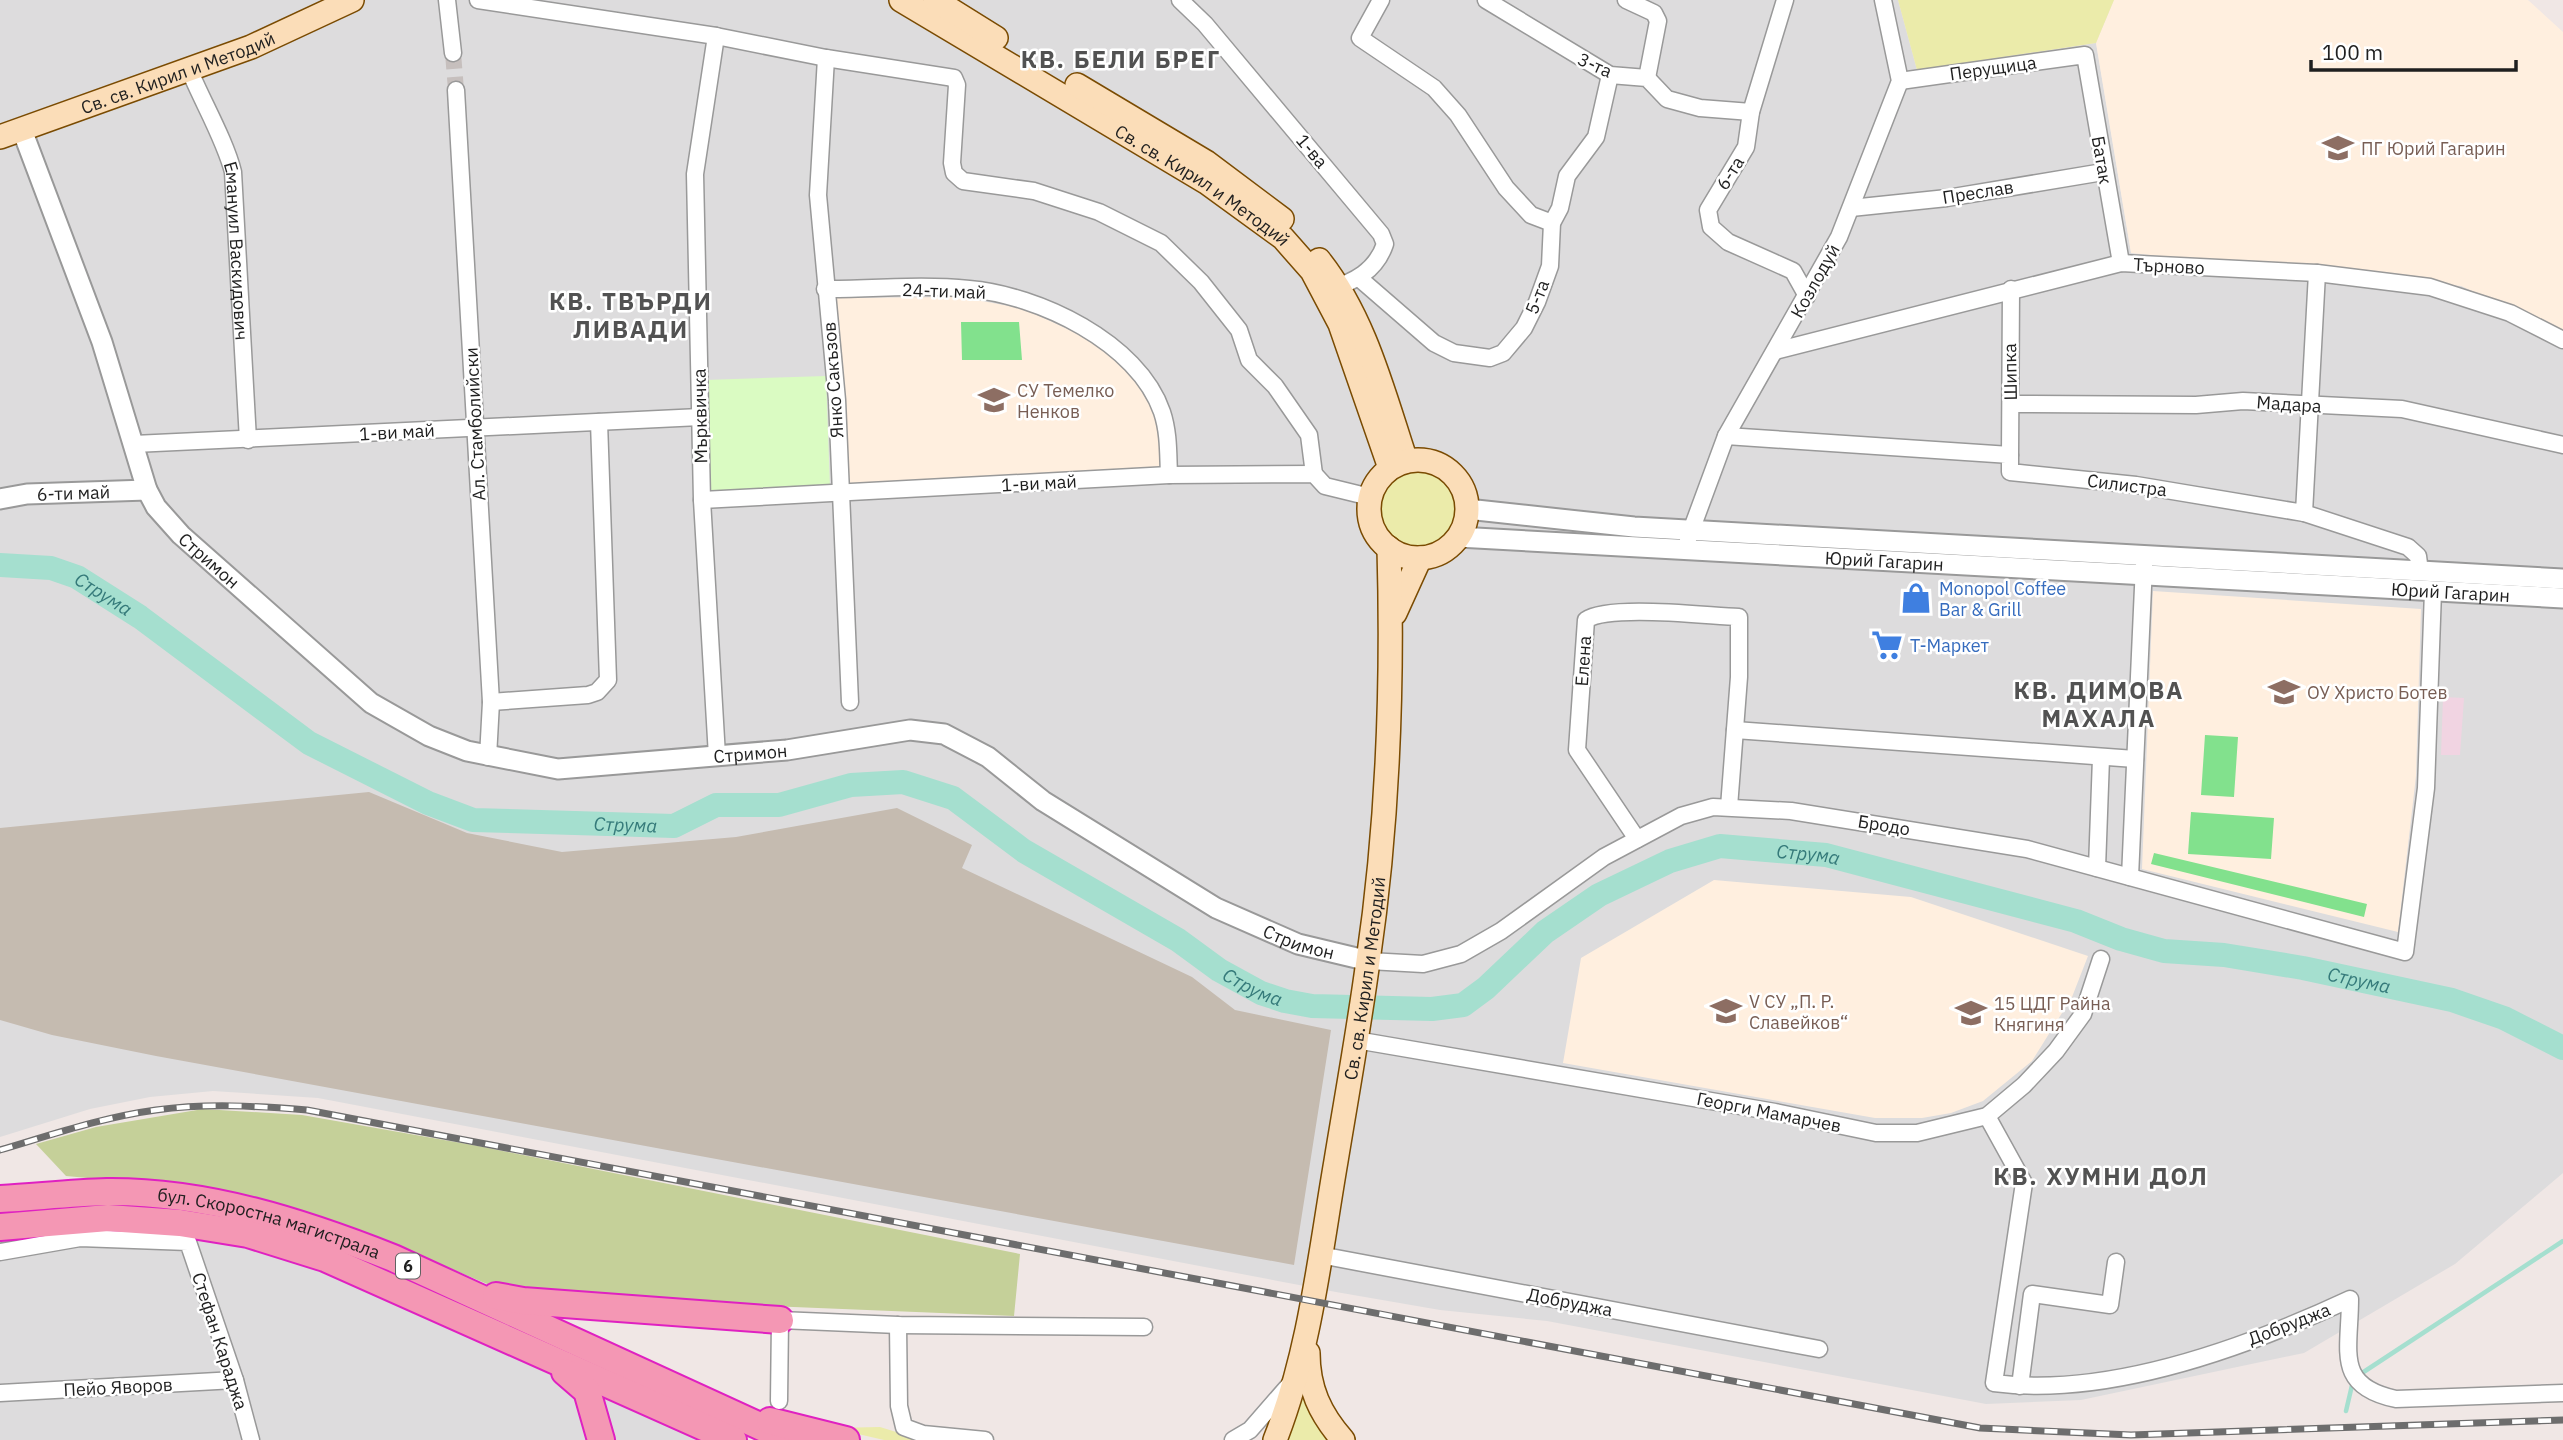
<svg xmlns="http://www.w3.org/2000/svg" width="2563" height="1440" font-family="'IBM Plex Sans',sans-serif">
  <style>
    .residential { fill: #dddcdd }
    .commercial { fill: #f1d4e2 }
    .education { fill: #ffefdf }
    .construction { fill: #c5bbb0 }
    .grass { fill: #ebebaa }
    .forest { fill: #c5d099 }
    .park { fill: #dafbc2 }
    .pitch { fill: #82e18d }
    .lines { fill: none; stroke-linecap: round; stroke-linejoin: round }
    .stream { stroke: #a5dfcf; stroke-width: 4.5 }
    .river { stroke: #a5dfcf; stroke-width: 24 }
    .minor-tunnel { stroke: #c6bfbd; stroke-width: 16; stroke-dasharray: 16 8; stroke-linecap: butt }
    .minor-casing { stroke: #999; stroke-width: 19 }
    .tertiary-casing { stroke: #999; stroke-width: 23 }
    .secondary-casing { stroke: #7a4b02; stroke-width: 26 }
    .trunk-casing { stroke: #df21c1; stroke-width: 30 }
    .minor { stroke: #fff; stroke-width: 16 }
    .tertiary { stroke: #fff; stroke-width: 19 }
    .secondary { stroke: #fbddb8; stroke-width: 23 }
    .trunk { stroke: #f497b4; stroke-width: 26 }
    .rail-casing { stroke: #6d6d6d; stroke-width: 7 }
    .rail { stroke: #fff; stroke-width: 4.5; stroke-dasharray: 13; stroke-linecap: butt }
    .labels { text-anchor: middle; dominant-baseline: central; stroke-width: 5; stroke-linejoin: round; paint-order: stroke }
    .shield { fill: #fff; stroke: #626262; stroke-width: 2 }
    .shield-label { font-size: 16px; font-weight: bold; fill: #1f1f1f }
    .street-label { font-size: 18px; fill: #1f1f1f; stroke: #fff }
    .education-label { font-size: 18px; fill: #785e54; stroke: #fff; text-anchor: start }
    .shop-label { font-size: 18px; fill: #366cbe; stroke: #fff; text-anchor: start }
    .water-label { font-size: 19px; font-style: italic; fill: #357a7a; stroke: #fff }
    .district-label { font-size: 24px; font-weight: bold; letter-spacing: 2px; fill: #525252; stroke: #fff }
  </style>
  <rect width="100%" height="100%" fill="#f0e7e5"/>
  <!-- residential -->
  <path class="residential" d="M 0,0 L 1898,0 L 1917,70 L 2096,43 L 2131,253 L 2504,290 L 2563,318 L 2563,1173 L 2455,1264 L 2304,1353 L 2081,1400 L 1986,1404 L 1547,1321 L 1440,1310 L 1336,1292 L 318,1098 L 213,1091 L 150,1097 L 90,1109 L 0,1137 Z
    M 0,1228 L 247,1241 L 417,1302 L 724,1440 L 0,1440 Z"/>
  <!-- commercial -->
  <path class="commercial" d="M 2443,697 L 2464,698 L 2460,755 L 2441,755 Z"/>
  <!-- education -->
  <path class="education" d="M 2114,0 L 2528,0 L 2563,32 L 2563,333 L 2461,286 L 2131,253 L 2096,43 Z
    M 961,297 L 1024,309 L 1087,338 L 1114,359 L 1139,385 L 1159,416 L 1164,473 L 843,489 L 835,298 Z
    M 2153,591 L 2421,609 L 2416,776 L 2398,932 L 2142,869 Z
    M 1714,880 L 1911,897 L 2088,956 L 2072,997 L 2032,1061 L 1983,1101 L 1951,1113 L 1922,1118 L 1875,1118 L 1563,1063 L 1581,958 Z"/>
  <!-- construction -->
  <path class="construction" d="M 369,792 L 467,833 L 562,852 L 736,837 L 897,808 L 972,845 L 962,868 L 1192,977 L 1235,1010 L 1331,1030 L 1294,1265 L 156,1056 L 52,1035 L 0,1020 L 0,828 Z"/>
  <!-- grass -->
  <path class="grass" d="M 1898,0 L 2114,0 L 2096,43 L 1917,70 Z
    M1378 510a39 39 0 1 1 78 0a39 39 0 1 1-78 0Z
    M 1299,1392 L 1306,1392 L 1329,1440 L 1284,1440 Z
    M 880,1427 L 909,1436 L 947,1440 L 884,1440 L 832,1428 Z"/>
  <!-- forest -->
  <path class="forest" d="M 203,1109 L 302,1115 L 478,1146 L 1020,1254 L 1014,1316 L 769,1306 L 499,1289 L 402,1248 L 131,1182 L 66,1176 L 36,1144 L 96,1127 Z"/>
  <!-- park -->
  <path class="park" d="M 826,376 L 830,488 L 709,492 L 705,380 Z"/>
  <!-- pitch -->
  <path class="pitch" d="M 961,322 L 1019,322 L 1022,360 L 962,360 Z
    M 2205,735 L 2238,737 L 2234,797 L 2201,795 Z
    M 2191,812 L 2274,818 L 2271,859 L 2188,854 Z
    M 2154,853 L 2367,904 L 2364,917 L 2151,864 Z"/>
  <g class="lines">
    <!-- stream -->
    <path class="stream" d="M 2359,1375 L 2563,1241
      M 2346,1411 L 2353,1381"/>
    <!-- river -->
    <path class="river" id="s1" d="M 0,565 L 51,568 L 77,577 L 140,617 L 309,743 L 428,803 L 473,820 L 674,826 L 716,805 L 779,805 L 851,785 L 903,782 L 953,798 L 1024,851 L 1178,940 L 1219,970 L 1261,993 L 1285,1001 L 1312,1006 L 1432,1009 L 1463,1005 L 1486,988 L 1545,932 L 1599,895 L 1670,861 L 1720,846 L 1826,855 L 2076,921 L 2121,939 L 2164,951 L 2224,955 L 2303,968 L 2452,1000 L 2504,1018 L 2563,1048"/>
    <!-- minor-tunnel -->
    <path class="minor-tunnel" d="M 453,53 L 456,90"/>
    <defs>
      <g id="minor">
        <path d="M 447,0 L 453,53"/>
        <path d="M 478,0 L 716,36 L 826,58 L 954,78 L 957,85 L 952,163 L 954,173 L 963,181 L 1034,191 L 1099,212 L 1161,243 L 1201,282 L 1239,330 L 1249,360 L 1275,386 L 1309,435 L 1314,474"/>
        <path d="M 1180,0 L 1205,24 L 1381,234 L 1385,244 C 1376,271 1354,282 1328,290"/>
        <path d="M 1381,0 L 1360,38 L 1434,88 L 1458,115 L 1506,188 L 1531,215 L 1552,223"/>
        <path d="M 1486,0 L 1610,75 L 1647,78 L 1667,99 L 1700,108 L 1751,112"/>
        <path d="M 1626,0 L 1654,13 L 1658,21 L 1647,78"/>
        <path d="M 1785,0 L 1751,112 L 1746,147 L 1708,210 L 1711,227 L 1728,242 L 1793,271 L 1807,296"/>
        <path d="M 716,36 L 695,174 L 702,500 L 717,756"/>
        <path d="M 826,58 L 818,195 L 837,400 L 850,702"/>
        <path id="s2" d="M 189,69 C 202,101 225,140 233,172 L 248,440"/>
        <path d="M 1900,81 L 2085,55 L 2121,263"/>
        <path d="M 456,90 L 491,702 L 488,757"/>
        <path d="M 1851,208 L 1947,198 L 2103,172"/>
        <path d="M 1359,278 L 1434,343 L 1454,353 L 1490,358 L 1503,353 L 1524,328 L 1537,302 L 1550,266 L 1552,223 L 1560,208 L 1567,176 L 1596,137 L 1610,75"/>
        <path d="M 825,289 C 872,289 922,284 969,289 C 1038,295 1138,342 1162,412 C 1169,433 1168,454 1169,475"/>
        <path d="M 1775,351 L 2121,263 L 2317,273 L 2430,287 L 2510,313 L 2563,340"/>
        <path d="M 2011,404 L 2196,405 L 2243,401 L 2402,409 L 2563,445"/>
        <path d="M 1726,436 L 2010,455 L 2010,472 L 2136,485 L 2304,513 L 2317,273"/>
        <path d="M 134,444 L 700,417"/>
        <path d="M 2010,455 L 2011,289"/>
        <path d="M 702,500 L 1169,475 L 1314,474 L 1325,486 L 1370,497"/>
        <path d="M 2304,513 L 2408,547 L 2418,556 L 2420,572"/>
        <path d="M 1688,539 L 1726,436 L 1839,237 L 1900,81 L 1883,0"/>
        <path d="M 491,702 L 588,695 L 597,692 L 608,680 L 599,422"/>
        <path d="M 1735,730 L 2135,759"/>
        <path d="M 1637,839 L 1577,750 L 1586,620 C 1609,604 1707,616 1739,617 L 1739,677 L 1729,807"/>
        <path d="M 2097,868 L 2101,758"/>
        <path d="M 2130,877 L 2144,565"/>
        <path d="M 1369,961 L 1423,964 L 1461,954 L 1501,931 L 1604,857 L 1681,816 L 1713,807 L 1791,811 L 2027,849 L 2405,952 L 2426,788 L 2433,591"/>
        <path d="M 1356,1040 L 1775,1112 L 1876,1133 L 1917,1133 L 1987,1116 L 2024,1085 L 2056,1051 L 2083,1014 L 2101,959"/>
        <path d="M 1987,1116 L 2024,1183 L 1994,1383 C 2108,1398 2247,1347 2350,1299 C 2350,1351 2334,1386 2396,1399 L 2563,1393"/>
        <path d="M 0,1252 L 80,1238 L 188,1242 L 235,1380 L 251,1440"/>
        <path d="M 1320,1255 L 1819,1349"/>
        <path d="M 898,1325 L 899,1406 L 904,1427 L 923,1434 L 985,1440"/>
        <path d="M 2020,1386 L 2032,1294 L 2110,1305 L 2116,1262"/>
        <path d="M 0,1393 L 235,1380"/>
        <path d="M 779,1401 L 780,1320 L 898,1325 L 1144,1327"/>
        <path d="M 1233,1440 L 1250,1430 L 1291,1383"/>
      </g>
      <g id="tertiary">
        <path id="s3" d="M 22,130 L 102,342 L 147,490 L 156,507 L 181,535 L 371,703 L 429,736 L 467,751 L 558,769 L 787,750 L 910,730 L 944,734 L 988,757 L 1043,801 L 1216,908 L 1298,944 L 1369,961"/>
        <path id="s4" d="M 0,499 L 27,494 L 147,490"/>
        <path d="M 1467,509 L 1634,527 L 2563,579"/>
        <path id="s5" d="M 1458,537 L 2563,598"/>
      </g>
      <g id="secondary">
        <path id="s6" d="M 901,0 L 1206,182 L 1283,238 L 1312,271 L 1340,324 L 1390,468"/>
        <path d="M 935,0 L 996,38"/>
        <path d="M 1077,85 L 1206,162 L 1282,219"/>
        <path id="s7" d="M 0,137 L 251,47 L 352,0"/>
        <path d="M 1319,260 C 1365,318 1383,392 1406,461"/>
        <circle cx="1418" cy="509" r="49"/>
        <path d="M 1395,613 L 1420,558"/>
        <path d="M 1308,1353 C 1308,1388 1320,1414 1343,1440"/>
        <path id="s8" d="M 1275,1440 C 1310,1351 1320,1254 1336,1161 C 1347,1094 1359,1028 1368,961 C 1388,825 1393,685 1389,548"/>
      </g>
      <g id="trunk">
        <path id="s9" d="M 0,1199 C 36,1197 71,1193 107,1192 C 206,1191 302,1222 393,1258 L 790,1440"/>
        <path d="M 0,1227 L 108,1218 L 180,1223 L 248,1234 L 325,1258 L 733,1440"/>
        <path d="M 496,1296 L 523,1301 L 780,1320"/>
        <path d="M 565,1372 L 587,1391 L 601,1440"/>
        <path d="M 770,1421 L 846,1440"/>
      </g>
    </defs>
    <!-- minor casing -->
    <use href="#minor" class="minor-casing"/>
    <!-- tertiary casing -->
    <use href="#tertiary" class="tertiary-casing"/>
    <!-- secondary casing -->
    <use href="#secondary" class="secondary-casing"/>
    <!-- trunk casing -->
    <use href="#trunk" class="trunk-casing"/>
    <!-- minor -->
    <use href="#minor" class="minor"/>
    <!-- tertiary -->
    <use href="#tertiary" class="tertiary"/>
    <!-- secondary -->
    <use href="#secondary" class="secondary"/>
    <!-- trunk -->
    <use href="#trunk" class="trunk"/>
    <defs>
      <path id="rail" d="M 0,1150 C 51,1135 103,1117 156,1110 C 207,1103 257,1106 307,1110 L 1980,1428 L 2131,1435 L 2563,1420"/>
    </defs>
    <!-- rail casing -->
    <use href="#rail" class="rail-casing"/>
    <!-- rail -->
    <use href="#rail" class="rail"/>
  </g>
  <!-- icons -->
  <defs>
    <symbol id="school-bare" viewBox="-9 -9 18 18"><path d="M0-5L7-2L0 1L-7-2ZM-4 1L0 2.5L4 1V4Q0 6-4 4Z" fill="#8d6e63" stroke="#fff" stroke-width="2.5" paint-order="stroke"/></symbol>
    <symbol id="shop-bare" viewBox="-9 -9 18 18"><path d="M-5-2.5h2.3a2.7 3.5 0 0 1 5.4 0H5L5.5 6h-11ZM-1.5-2.5h3a1.5 2.3 0 0 0-3 0Z" fill="#3f7fe0" stroke="#fff" stroke-width="2.5" paint-order="stroke"/></symbol>
    <symbol id="supermarket-bare" viewBox="-9 -9 18 18"><path d="M-6-5.5h2.5l.6 2H6L4.5 2H-2.5L-4.4-4H-6ZM-1.5 3.2a1.3 1.3 0 1 0 .1 0ZM3 3.2a1.3 1.3 0 1 0 .1 0Z" fill="#3f7fe0" stroke="#fff" stroke-width="2.5" paint-order="stroke"/></symbol>
  </defs>
  <g fill-rule="evenodd">
    <use href="#school-bare" x="2316" y="126" width="44" height="44"/>
    <use href="#school-bare" x="972" y="378" width="44" height="44"/>
    <use href="#shop-bare" x="1894" y="576" width="44" height="44"/>
    <use href="#supermarket-bare" x="1865" y="623" width="44" height="44"/>
    <use href="#school-bare" x="2262" y="670" width="44" height="44"/>
    <use href="#school-bare" x="1704" y="989" width="44" height="44"/>
    <use href="#school-bare" x="1949" y="991" width="44" height="44"/>
  </g>
  <g class="labels">
    <!-- shield labels -->
    <rect class="shield" x="396" y="1253.5" width="24" height="25" rx="5"/>
    <g class="shield-label">
      <text x="408" y="1266">6</text>
    </g>
    <!-- street labels -->
    <g class="street-label">
      <text transform="translate(1595 65) rotate(24)">3-та</text>
      <text transform="translate(1993 68) rotate(-8)">Перущица</text>
      <text stroke="none"><textPath href="#s7" startOffset="189">Св. св. Кирил и Методий</textPath></text>
      <text transform="translate(1312 151) rotate(50)">1-ва</text>
      <text transform="translate(2102 160) rotate(80)">Батак</text>
      <text transform="translate(1730 173) rotate(-58)">6-та</text>
      <text stroke="none"><textPath href="#s6" startOffset="354">Св. св. Кирил и Методий</textPath></text>
      <text transform="translate(1978 192) rotate(-9)">Преслав</text>
      <text stroke="none"><textPath href="#s2" startOffset="191">Емануил Васкидович</textPath></text>
      <text transform="translate(2169 266) rotate(3)">Търново</text>
      <text transform="translate(1815 281) rotate(-61)">Козлодуй</text>
      <text transform="translate(944 291) rotate(2)">24-ти май</text>
      <text transform="translate(1537 297) rotate(-68)">5-та</text>
      <text transform="translate(2010 372) rotate(-91)">Шипка</text>
      <text transform="translate(833 380) rotate(-94)">Янко Сакъзов</text>
      <text transform="translate(2289 404) rotate(4)">Мадара</text>
      <text transform="translate(700 416) rotate(-91)">Мърквичка</text>
      <text transform="translate(475 424) rotate(-93)">Ал. Стамболийски</text>
      <text transform="translate(397 432) rotate(-3)">1-ви май</text>
      <text transform="translate(1039 483) rotate(-3)">1-ви май</text>
      <text transform="translate(2127 485) rotate(7)">Силистра</text>
      <text stroke="none"><textPath href="#s4" startOffset="74">6-ти май</textPath></text>
      <text stroke="none"><textPath href="#s3" startOffset="476">Стримон</textPath></text>
      <text stroke="none"><textPath href="#s5" startOffset="427">Юрий Гагарин</textPath></text>
      <text stroke="none"><textPath href="#s5" startOffset="994">Юрий Гагарин</textPath></text>
      <text transform="translate(1583 661) rotate(-86)">Елена</text>
      <text stroke="none"><textPath href="#s3" startOffset="1085">Стримон</textPath></text>
      <text transform="translate(1884 825) rotate(9)">Бродо</text>
      <text stroke="none"><textPath href="#s3" startOffset="1694">Стримон</textPath></text>
      <text stroke="none"><textPath href="#s8" startOffset="471">Св. св. Кирил и Методий</textPath></text>
      <text transform="translate(1769 1112) rotate(11)">Георги Мамарчев</text>
      <text stroke="none"><textPath href="#s9" startOffset="273">бул. Скоростна магистрала</textPath></text>
      <text transform="translate(1570 1302) rotate(11)">Добруджа</text>
      <text transform="translate(2289 1324) rotate(-21)">Добруджа</text>
      <text transform="translate(220 1341) rotate(72)">Стефан Караджа</text>
      <text transform="translate(118 1387) rotate(-3)">Пейо Яворов</text>
    </g>
    <!-- education labels -->
    <g class="education-label">
      <text x="2361" y="148">ПГ Юрий Гагарин</text>
      <text x="1017" y="390">СУ Темелко<tspan x="1017" dy="21">Ненков</tspan></text>
      <text x="2307" y="692">ОУ Христо Ботев</text>
      <text x="1749" y="1001">V СУ „П. Р.<tspan x="1749" dy="21">Славейков“</tspan></text>
      <text x="1994" y="1003">15 ЦДГ Райна<tspan x="1994" dy="21">Княгиня</tspan></text>
    </g>
    <!-- shop labels -->
    <g class="shop-label">
      <text x="1939" y="588">Monopol Coffee<tspan x="1939" dy="21">Bar &amp; Grill</tspan></text>
      <text x="1910" y="645">Т-Маркет</text>
    </g>
    <!-- water labels -->
    <g class="water-label">
      <text stroke="none"><textPath href="#s1" startOffset="110">Струма</textPath></text>
      <text stroke="none"><textPath href="#s1" startOffset="698">Струма</textPath></text>
      <text stroke="none"><textPath href="#s1" startOffset="2000">Струма</textPath></text>
      <text stroke="none"><textPath href="#s1" startOffset="2567">Струма</textPath></text>
      <text stroke="none"><textPath href="#s1" startOffset="1391">Струма</textPath></text>
    </g>
    <!-- district labels -->
    <g class="district-label">
      <text x="1121" y="59">КВ. БЕЛИ БРЕГ</text>
      <text x="631" y="301">КВ. ТВЪРДИ<tspan x="631" dy="28">ЛИВАДИ</tspan></text>
      <text x="2099" y="690">КВ. ДИМОВА<tspan x="2099" dy="28">МАХАЛА</tspan></text>
      <text x="2101" y="1176">КВ. ХУМНИ ДОЛ</text>
    </g>
  </g>
  <!-- scale -->
  <path d="M2311 60v10h205v-10" fill="none" stroke="#1f1f1f" stroke-width="3.5"/>
  <text x="2322" y="60" font-size="21" fill="#1f1f1f" stroke="#ffffff" stroke-width="5" paint-order="stroke">100 m</text>
</svg>
